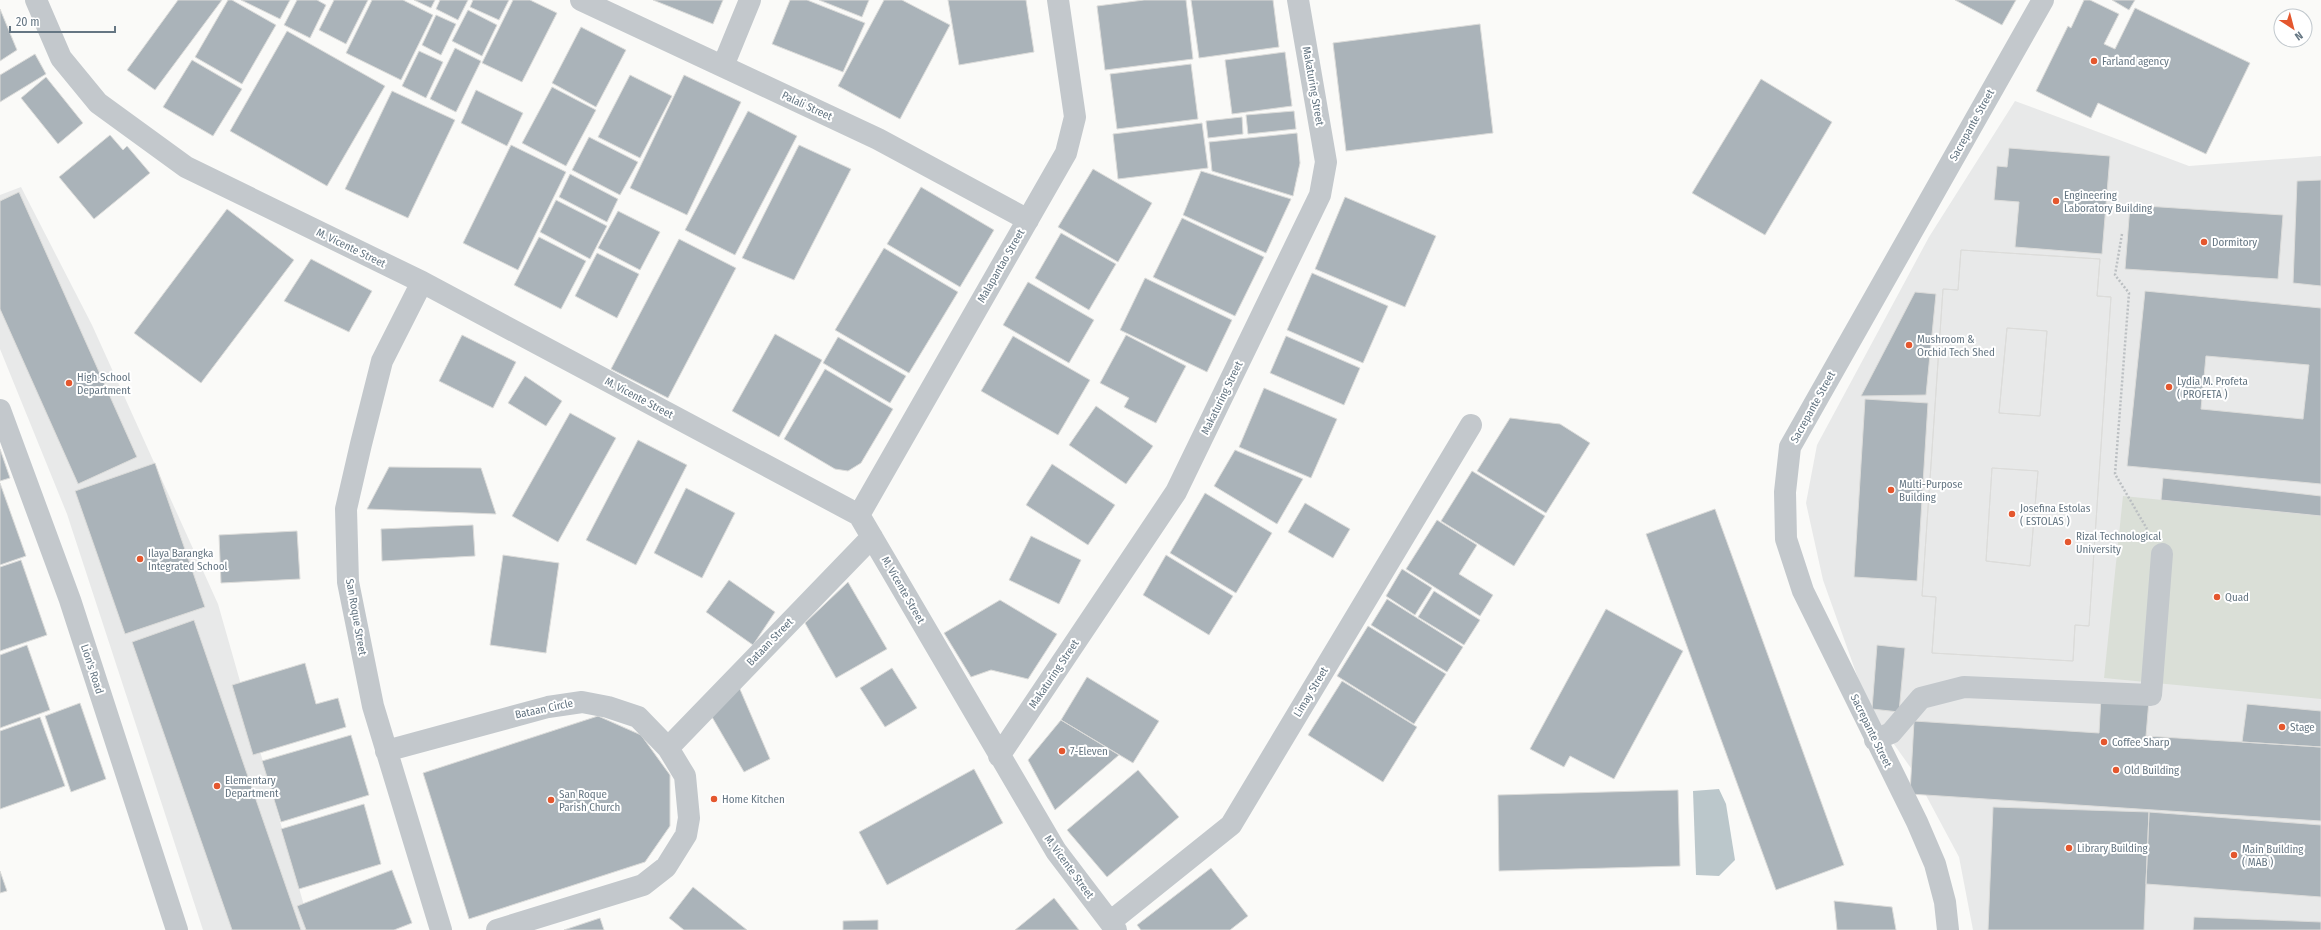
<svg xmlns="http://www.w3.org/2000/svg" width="2321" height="930" font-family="'Fira Sans Condensed',sans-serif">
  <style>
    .built { fill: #e8e9e9 }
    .green { fill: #dadfd7 }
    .water { fill: #bbc7cb }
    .building { fill: #aab3b9; stroke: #dcdcda; fill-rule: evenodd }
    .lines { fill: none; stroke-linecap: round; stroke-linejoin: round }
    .path { stroke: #bbbfc2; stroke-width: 2.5; stroke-dasharray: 2 2; stroke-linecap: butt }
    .minor { stroke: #c3c8cc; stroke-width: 22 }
    .poi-dot { fill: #e4572e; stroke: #fff; stroke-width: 1.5 }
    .labels { text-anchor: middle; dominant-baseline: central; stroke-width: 4; stroke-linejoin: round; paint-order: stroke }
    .poi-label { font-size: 11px; fill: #657683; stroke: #fff; text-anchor: start }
    .street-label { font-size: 11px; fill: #657683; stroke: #fff }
  </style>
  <rect width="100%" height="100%" fill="#fafaf8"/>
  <!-- built -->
  <path class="built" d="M 2015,101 L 2189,166 L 2321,156 L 2321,930 L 1973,930 L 1959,857 L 1913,771 L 1869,709 L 1823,580 L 1806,503 L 1817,445 L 1929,237 Z
    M 21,187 L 92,325 L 218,604 L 311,930 L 203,930 L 67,514 L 0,349 L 0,195 Z"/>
  <!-- green -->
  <path class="green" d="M 2123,496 L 2321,516 L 2321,699 L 2104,678 Z"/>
  <!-- water -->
  <path class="water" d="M 1719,789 L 1726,804 L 1735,860 L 1719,876 L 1696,875 L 1693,791 Z"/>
  <!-- building -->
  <path class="building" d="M 178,0 L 222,0 L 155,90 L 127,70 Z
    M 228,0 L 232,0 L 276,25 L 242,84 L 195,57 Z
    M 241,0 L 290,0 L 280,19 Z
    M 297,0 L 317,0 L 326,5 L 310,38 L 284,25 Z
    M 334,0 L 368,0 L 346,44 L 319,30 Z
    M 372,0 L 403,0 L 433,15 L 401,80 L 346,53 Z
    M 414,0 L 435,0 L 431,8 Z
    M 440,0 L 468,0 L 458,20 L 436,9 Z
    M 473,0 L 509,0 L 499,20 L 470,7 Z
    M 513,0 L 530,0 L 557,13 L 522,82 L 482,63 Z
    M 653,0 L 723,0 L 713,24 Z
    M 790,0 L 807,0 L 865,23 L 843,72 L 772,44 Z
    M 819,0 L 869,0 L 862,17 Z
    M 884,0 L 902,0 L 950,25 L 900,119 L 838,86 Z
    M 948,0 L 1026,0 L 1034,52 L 959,65 Z
    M 1144,0 L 1186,0 L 1193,59 L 1105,70 L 1097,6 Z
    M 1191,0 L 1273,0 L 1279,47 L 1199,58 Z
    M 1955,0 L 2016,0 L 2002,25 Z
    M 2084,0 L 2090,0 L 2119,14 L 2104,44 L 2115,49 L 2135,8 L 2250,63 L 2206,154 L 2098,103 L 2091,118 L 2036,91 L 2068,26 L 2071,28 Z
    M 2112,0 L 2135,0 L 2129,10 Z
    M 0,9 L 17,50 L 0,61 Z
    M 468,10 L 497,25 L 482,56 L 452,41 Z
    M 436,15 L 456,24 L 441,55 L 422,45 Z
    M 1480,24 L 1493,133 L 1346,151 L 1333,43 Z
    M 581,27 L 626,50 L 596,107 L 552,83 Z
    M 287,31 L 385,86 L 327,186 L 230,131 Z
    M 455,48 L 481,61 L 456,112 L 430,99 Z
    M 419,51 L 443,62 L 426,98 L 402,86 Z
    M 1285,52 L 1292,106 L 1232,114 L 1225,60 Z
    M 35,54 L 46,74 L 0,102 L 0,75 Z
    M 192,60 L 242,89 L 213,136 L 163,107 Z
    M 1191,64 L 1198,119 L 1117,129 L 1110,74 Z
    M 630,75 L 672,96 L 640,158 L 598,137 Z
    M 684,75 L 741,102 L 687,215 L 630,188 Z
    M 46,77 L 83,123 L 58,144 L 21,98 Z
    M 1761,79 L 1832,122 L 1765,235 L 1692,193 Z
    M 552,87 L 596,110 L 566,166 L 522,143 Z
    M 476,90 L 523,113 L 507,146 L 461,123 Z
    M 392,91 L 455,120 L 408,218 L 345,189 Z
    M 748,111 L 797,136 L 735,255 L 685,230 Z
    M 1294,111 L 1296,129 L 1248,134 L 1246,115 Z
    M 1242,117 L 1243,134 L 1208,138 L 1206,121 Z
    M 1202,123 L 1208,168 L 1118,179 L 1113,134 Z
    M 1297,133 L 1300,163 L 1293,196 L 1212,171 L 1209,142 Z
    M 110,135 L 123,150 L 127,146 L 150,173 L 94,219 L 59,177 Z
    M 589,137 L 638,162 L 620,195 L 572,170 Z
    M 511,145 L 566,172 L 518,270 L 463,243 Z
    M 799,145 L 851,169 L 794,280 L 742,258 Z
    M 2009,148 L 2110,156 L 2102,254 L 2015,247 L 2019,202 L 1994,200 L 1997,166 L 2007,167 Z
    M 1093,169 L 1152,203 L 1118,262 L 1058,227 Z
    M 1201,171 L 1291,199 L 1266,253 L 1183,215 Z
    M 570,174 L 618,199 L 607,222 L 559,197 Z
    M 2321,180 L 2321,286 L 2293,283 L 2297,181 Z
    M 921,187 L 994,230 L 960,287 L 887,244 Z
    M 19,192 L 137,457 L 78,484 L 0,309 L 0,201 Z
    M 1345,197 L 1436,236 L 1405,307 L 1315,269 Z
    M 556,200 L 607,226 L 590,259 L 540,232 Z
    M 2130,205 L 2283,215 L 2278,279 L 2125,269 Z
    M 227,209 L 294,260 L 201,383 L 134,333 Z
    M 618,211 L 660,232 L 640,270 L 598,248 Z
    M 1182,218 L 1264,257 L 1235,316 L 1153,277 Z
    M 1061,233 L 1116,264 L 1089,310 L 1035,278 Z
    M 539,237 L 586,261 L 561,309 L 514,285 Z
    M 679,239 L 736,268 L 668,398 L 611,369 Z
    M 884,248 L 958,292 L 909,373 L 835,330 Z
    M 1961,250 L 2100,259 L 2097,296 L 2111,297 L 2089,626 L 2075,625 L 2073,661 L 1932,653 L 1936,597 L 1922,596 L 1943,289 L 1958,290 ZM 2007,328 L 2047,331 L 2040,416 L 1999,413 ZM 1992,468 L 2038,471 L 2030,566 L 1986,561 Z
    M 1961,250 L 2100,259 L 2097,296 L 2111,297 L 2089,626 L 2075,625 L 2073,661 L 1932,653 L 1936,597 L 1922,596 L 1943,289 L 1958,290 Z
    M 597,253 L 639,274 L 617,318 L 575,296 Z
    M 311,259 L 372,291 L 349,332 L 284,301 Z
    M 1312,273 L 1388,306 L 1363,363 L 1287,330 Z
    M 1145,278 L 1232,320 L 1207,372 L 1120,330 Z
    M 1028,282 L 1094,320 L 1069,363 L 1003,325 Z
    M 2145,291 L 2321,308 L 2321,484 L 2127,466 ZM 2206,356 L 2309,365 L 2303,419 L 2201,409 Z
    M 1915,292 L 1936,294 L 1926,395 L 1861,396 Z
    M 2007,328 L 2047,331 L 2040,416 L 1999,413 Z
    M 775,334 L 822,360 L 779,437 L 732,411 Z
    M 462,335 L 516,362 L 493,408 L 439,381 Z
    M 1126,335 L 1186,366 L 1156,423 L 1124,407 L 1129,398 L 1100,383 Z
    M 1013,336 L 1090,380 L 1058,435 L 981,391 Z
    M 1286,336 L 1360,368 L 1344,405 L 1270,373 Z
    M 838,337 L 906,376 L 890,403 L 823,363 Z
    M 825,369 L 893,409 L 861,463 L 848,471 L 835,469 L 784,439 Z
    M 525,376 L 562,401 L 546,426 L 508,403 Z
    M 1264,388 L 1337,419 L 1311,478 L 1239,447 Z
    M 1865,399 L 1928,403 L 1917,581 L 1854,577 Z
    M 1096,406 L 1153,446 L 1126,484 L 1069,445 Z
    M 570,413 L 616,438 L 558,542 L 512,516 Z
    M 1510,418 L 1560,424 L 1590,443 L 1546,513 L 1477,471 Z
    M 638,440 L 687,465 L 636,565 L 586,540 Z
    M 0,449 L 10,478 L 0,481 Z
    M 1235,450 L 1303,479 L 1277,524 L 1214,486 Z
    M 155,463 L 205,607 L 125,634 L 75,491 Z
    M 1052,464 L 1115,505 L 1088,545 L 1026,505 Z
    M 389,467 L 481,468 L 496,514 L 367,509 Z
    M 1992,468 L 2038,471 L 2030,566 L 1986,561 Z
    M 1472,471 L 1545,516 L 1514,566 L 1441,521 Z
    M 2163,478 L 2321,496 L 2321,516 L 2161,500 Z
    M 0,483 L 26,556 L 0,565 Z
    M 686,488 L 735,513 L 702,578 L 654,553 Z
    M 1205,493 L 1272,533 L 1236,593 L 1170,553 Z
    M 1305,503 L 1350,529 L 1333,558 L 1288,532 Z
    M 1715,509 L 1844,865 L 1776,890 L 1646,534 Z
    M 1437,520 L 1477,545 L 1459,574 L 1493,595 L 1480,616 L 1406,569 Z
    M 473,525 L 475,556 L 382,561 L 381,529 Z
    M 297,531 L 300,579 L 221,583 L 219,535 Z
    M 1031,536 L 1081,560 L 1059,604 L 1009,580 Z
    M 503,555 L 559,563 L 546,653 L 490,645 Z
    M 1166,555 L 1233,596 L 1209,635 L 1143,595 Z
    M 21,560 L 47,635 L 0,651 L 0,567 Z
    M 1402,569 L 1432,588 L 1415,615 L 1386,596 Z
    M 729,580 L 775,612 L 753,645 L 706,612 Z
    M 848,582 L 887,649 L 836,678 L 805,623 Z
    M 1434,591 L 1480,620 L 1464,645 L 1418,617 Z
    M 1387,599 L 1463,647 L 1447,672 L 1371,625 Z
    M 1000,600 L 1057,634 L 1028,679 L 991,670 L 971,677 L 944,633 Z
    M 1606,609 L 1683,651 L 1614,779 L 1570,756 L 1564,767 L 1530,749 Z
    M 194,620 L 301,930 L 232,930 L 132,642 Z
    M 1368,626 L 1446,674 L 1414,724 L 1337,676 Z
    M 27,645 L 50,710 L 0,728 L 0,655 Z
    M 1877,645 L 1905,648 L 1899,712 L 1872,709 Z
    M 305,663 L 316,704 L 338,698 L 346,727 L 253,755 L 232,685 Z
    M 892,668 L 917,708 L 885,727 L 860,688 Z
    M 1087,677 L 1159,721 L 1133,763 L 1061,720 Z
    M 1342,681 L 1417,727 L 1383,782 L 1308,735 Z
    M 739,687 L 770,759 L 744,772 L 712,717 Z
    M 2101,697 L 2149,700 L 2146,736 L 2321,747 L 2321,821 L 1910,794 L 1914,721 L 2099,733 Z
    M 80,703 L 106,779 L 71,792 L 45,716 Z
    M 2247,704 L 2321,711 L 2321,747 L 2242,742 Z
    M 598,716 L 641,735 L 670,775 L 670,826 L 645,862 L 469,919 L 423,773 Z
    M 40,717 L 65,786 L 0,809 L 0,731 Z
    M 1061,720 L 1119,755 L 1055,810 L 1028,760 Z
    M 351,735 L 369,795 L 281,822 L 262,761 Z
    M 974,769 L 1003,823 L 887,885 L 859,832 Z
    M 1138,770 L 1179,817 L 1107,877 L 1067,830 Z
    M 1678,790 L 1680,866 L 1499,871 L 1498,795 Z
    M 364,804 L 381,864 L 299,889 L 281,829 Z
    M 1993,807 L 2149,812 L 2144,930 L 1988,930 Z
    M 2149,812 L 2321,825 L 2321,897 L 2146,884 Z
    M 1211,868 L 1248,916 L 1230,930 L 1141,930 L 1137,925 Z
    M 392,870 L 412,923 L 394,930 L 306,930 L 297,906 Z
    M 0,871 L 7,891 L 0,893 Z
    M 693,887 L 747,930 L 684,930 L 669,918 Z
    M 1054,898 L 1079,930 L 1015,930 Z
    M 1834,901 L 1892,907 L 1896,930 L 1837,930 Z
    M 2194,917 L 2321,922 L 2321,930 L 2193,930 Z
    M 600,918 L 604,930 L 564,930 Z
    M 878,920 L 878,930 L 843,930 L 843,921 Z"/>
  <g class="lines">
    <!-- path -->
    <path class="path" d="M 2122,234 L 2115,275 L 2129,293 L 2115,474 L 2147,529"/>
    <!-- minor -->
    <path class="minor" d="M 36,0 L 61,58 L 98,103 L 186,167 L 422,282 L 859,515 L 1056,851 L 1116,930
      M 581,0 L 878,139 L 1028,220
      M 723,66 L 750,0
      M 422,282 L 382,361 L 361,444 L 346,509 L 348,582 L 373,706 L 441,930
      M 0,410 L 70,600 L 177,930
      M 859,515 L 1066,153 L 1075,117 L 1058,0
      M 1875,740 L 1891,733 L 1921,698 L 1964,687 L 2151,695 L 2162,554
      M 668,748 L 872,537
      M 386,751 L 548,707 L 582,702 L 608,707 L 638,717 L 668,748 L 685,776 L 689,818 L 686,835 L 666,867 L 643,885 L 497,930
      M 999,756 L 1176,492 L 1320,195 L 1326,162 L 1298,0
      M 1110,922 L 1231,825 L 1471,425
      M 1948,930 L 1945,902 L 1935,864 L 1917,822 L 1803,591 L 1786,539 L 1785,492 L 1790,447 L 2043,0"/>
  </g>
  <!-- markers -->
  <g class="poi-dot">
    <circle cx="2094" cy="61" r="4"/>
    <circle cx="2056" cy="201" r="4"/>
    <circle cx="2204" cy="242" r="4"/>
    <circle cx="1909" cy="345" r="4"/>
    <circle cx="69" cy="383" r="4"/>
    <circle cx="2169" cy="387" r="4"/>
    <circle cx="1891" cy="490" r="4"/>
    <circle cx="2012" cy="514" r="4"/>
    <circle cx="2068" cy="542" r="4"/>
    <circle cx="140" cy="559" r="4"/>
    <circle cx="2217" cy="597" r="4"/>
    <circle cx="2282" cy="727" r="4"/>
    <circle cx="2104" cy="742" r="4"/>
    <circle cx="1062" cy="751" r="4"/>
    <circle cx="2116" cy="770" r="4"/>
    <circle cx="217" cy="786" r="4"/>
    <circle cx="714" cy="799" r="4"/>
    <circle cx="551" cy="800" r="4"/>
    <circle cx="2069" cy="848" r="4"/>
    <circle cx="2234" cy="855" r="4"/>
  </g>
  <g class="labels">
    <!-- poi labels -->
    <g class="poi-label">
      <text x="2102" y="61">Farland agency</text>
      <text x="2064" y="195">Engineering<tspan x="2064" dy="13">Laboratory Building</tspan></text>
      <text x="2212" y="242">Dormitory</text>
      <text x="1917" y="339">Mushroom &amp;<tspan x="1917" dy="13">Orchid Tech Shed</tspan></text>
      <text x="77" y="377">High School<tspan x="77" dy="13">Department</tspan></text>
      <text x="2177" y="381">Lydia M. Profeta<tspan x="2177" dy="13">( PROFETA )</tspan></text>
      <text x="1899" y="484">Multi-Purpose<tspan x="1899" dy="13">Building</tspan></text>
      <text x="2020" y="508">Josefina Estolas<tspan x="2020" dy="13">( ESTOLAS )</tspan></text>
      <text x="2076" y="536">Rizal Technological<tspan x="2076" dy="13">University</tspan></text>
      <text x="148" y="553">Ilaya Barangka<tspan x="148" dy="13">Integrated School</tspan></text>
      <text x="2225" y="597">Quad</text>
      <text x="2290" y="727">Stage</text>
      <text x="2112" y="742">Coffee Sharp</text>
      <text x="1070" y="751">7-Eleven</text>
      <text x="2124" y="770">Old Building</text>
      <text x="225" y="780">Elementary<tspan x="225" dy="13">Department</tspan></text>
      <text x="559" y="794">San Roque<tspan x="559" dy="13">Parish Church</tspan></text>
      <text x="722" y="799">Home Kitchen</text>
      <text x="2077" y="848">Library Building</text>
      <text x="2242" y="849">Main Building<tspan x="2242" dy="13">( MAB )</tspan></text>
    </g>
    <!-- street labels -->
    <g class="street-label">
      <text transform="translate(1313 86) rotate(80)">Makaturing Street</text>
      <text transform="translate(807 106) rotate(25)">Palali Street</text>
      <text transform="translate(1972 125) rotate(-61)">Sacrepante Street</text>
      <text transform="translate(351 248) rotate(26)">M. Vicente Street</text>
      <text transform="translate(1001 266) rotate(-60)">Malapantao Street</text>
      <text transform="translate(639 398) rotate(28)">M. Vicente Street</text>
      <text transform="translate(1222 398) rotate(-64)">Makaturing Street</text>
      <text transform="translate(1813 407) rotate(-61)">Sacrepante Street</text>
      <text transform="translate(903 590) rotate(60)">M. Vicente Street</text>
      <text transform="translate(356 617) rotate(80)">San Roque Street</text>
      <text transform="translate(770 642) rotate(-46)">Bataan Street</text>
      <text transform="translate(92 669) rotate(72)">Lion's Road</text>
      <text transform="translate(1054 674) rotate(-56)">Makaturing Street</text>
      <text transform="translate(1311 692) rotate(-59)">Limay Street</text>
      <text transform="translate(544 709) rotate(-12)">Bataan Circle</text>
      <text transform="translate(1871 731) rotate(64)">Sacrepante Street</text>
      <text transform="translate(1069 867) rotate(54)">M. Vicente Street</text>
    </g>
  </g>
  <!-- north arrow -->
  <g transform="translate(2293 28) rotate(144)"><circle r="19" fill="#ffffff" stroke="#c1c8cd"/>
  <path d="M0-3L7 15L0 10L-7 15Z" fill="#e4572e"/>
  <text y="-6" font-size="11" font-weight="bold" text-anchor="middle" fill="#657683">N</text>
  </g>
  <!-- scale -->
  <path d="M10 26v6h105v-6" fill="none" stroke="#657683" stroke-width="2"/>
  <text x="16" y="26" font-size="12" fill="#657683" stroke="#ffffff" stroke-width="3" paint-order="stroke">20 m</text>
</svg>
